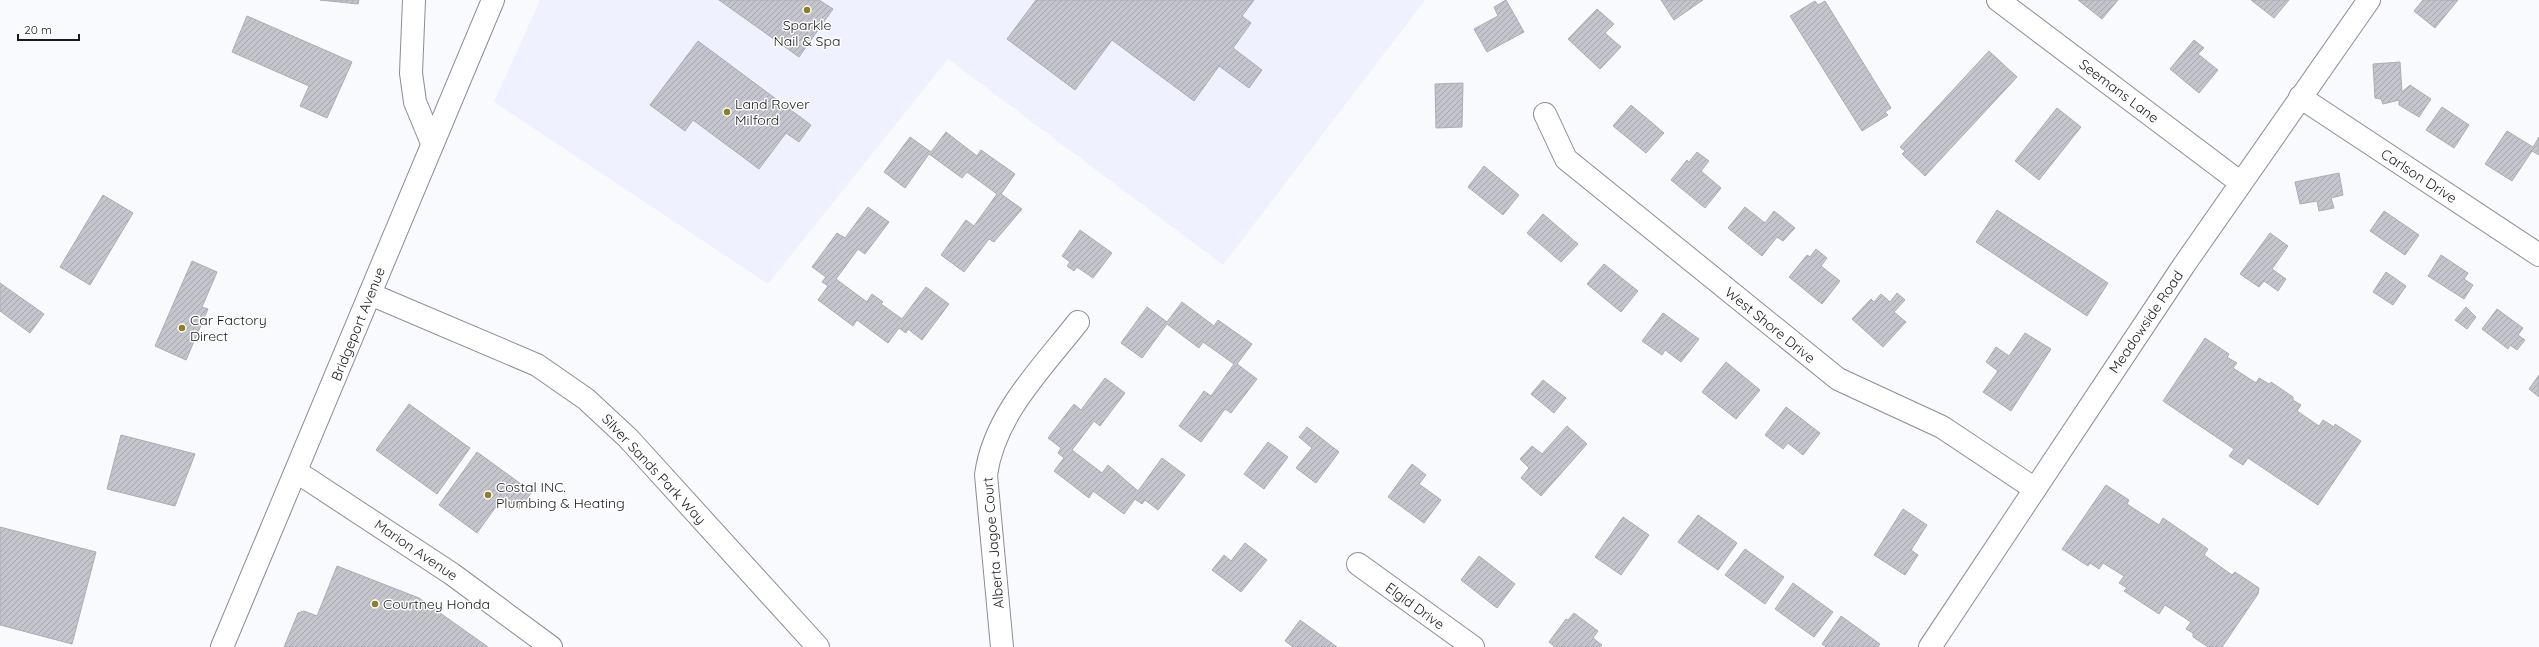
<svg xmlns="http://www.w3.org/2000/svg" width="2539" height="647" font-family="Quicksand,sans-serif">
  <style>
    .built { fill: #f0f1fe }
    .building { fill: url(#building-hatch); stroke: #acadb5 }
    .lines { fill: none; stroke-linecap: round; stroke-linejoin: round }
    .minor-casing { stroke: #8b8c95; stroke-width: 24 }
    .tertiary-casing { stroke: #8b8c95; stroke-width: 24 }
    .secondary-casing { stroke: #8b8c95; stroke-width: 24 }
    .primary-casing { stroke: #8b8c95; stroke-width: 24 }
    .minor { stroke: #fff; stroke-width: 22 }
    .tertiary { stroke: #fff; stroke-width: 22 }
    .secondary { stroke: #fff; stroke-width: 22 }
    .primary { stroke: #fff; stroke-width: 22 }
    .poi-dot { fill: #8d7f26; stroke: #fff; stroke-width: 1.5 }
    .labels { text-anchor: middle; dominant-baseline: central; stroke-width: 3; stroke-linejoin: round; paint-order: stroke }
    .poi-label { font-size: 14px; fill: #1a1a1d; stroke: #fff; text-anchor: start }
    .street-label { font-size: 14px; fill: #1a1a1d; stroke: #fff }
  </style>
  <defs>
    <pattern id="building-hatch" width="6" height="6" patternUnits="userSpaceOnUse"><rect width="6" height="6" fill="#c3c4cc"/><path d="M-1 1l2-2M0 6l6-6M5 7l2-2" fill="none" stroke="#a7a8af"/></pattern>
  </defs>
  <rect width="100%" height="100%" fill="#f9fafe"/>
  <!-- built -->
  <path class="built" d="M 540,0 L 1425,0 L 1223,265 L 948,59 L 768,284 L 494,102 Z"/>
  <!-- building -->
  <path class="building" d="M 320,0 L 359,0 L 358,4 Z
    M 719,0 L 819,0 L 833,9 L 799,57 Z
    M 1036,0 L 1254,0 L 1242,16 L 1251,23 L 1233,48 L 1262,70 L 1249,88 L 1219,66 L 1194,101 L 1112,40 L 1075,90 L 1007,39 Z
    M 1506,0 L 1524,32 L 1487,52 L 1474,29 L 1498,16 L 1494,7 Z
    M 1661,0 L 1703,0 L 1674,20 Z
    M 2078,0 L 2118,0 L 2102,19 Z
    M 2251,0 L 2289,0 L 2274,18 Z
    M 2423,0 L 2458,0 L 2435,28 L 2414,11 Z
    M 1815,1 L 1818,5 L 1825,1 L 1891,108 L 1885,112 L 1888,115 L 1862,131 L 1790,16 Z
    M 1597,9 L 1614,24 L 1605,33 L 1621,47 L 1600,69 L 1568,39 Z
    M 247,16 L 352,62 L 327,118 L 300,106 L 309,86 L 232,52 Z
    M 2194,40 L 2204,48 L 2198,54 L 2218,70 L 2199,93 L 2170,69 Z
    M 698,41 L 811,125 L 799,142 L 786,133 L 759,169 L 693,120 L 685,131 L 650,105 Z
    M 1989,51 L 2017,77 L 1925,176 L 1902,154 L 1905,151 L 1900,147 Z
    M 2400,62 L 2402,92 L 2410,85 L 2431,99 L 2419,117 L 2399,105 L 2399,100 L 2383,104 L 2381,99 L 2375,98 L 2373,64 Z
    M 1463,83 L 1462,127 L 1436,128 L 1435,84 Z
    M 1631,105 L 1664,133 L 1646,153 L 1613,126 Z
    M 2442,107 L 2469,125 L 2454,148 L 2426,130 Z
    M 2057,108 L 2081,127 L 2039,180 L 2015,161 Z
    M 2507,131 L 2533,147 L 2539,137 L 2539,155 L 2532,151 L 2512,181 L 2485,164 Z
    M 946,132 L 977,156 L 981,150 L 1015,174 L 1001,194 L 1022,209 L 994,242 L 989,239 L 964,272 L 941,255 L 966,220 L 974,226 L 997,194 L 967,172 L 962,178 L 929,154 L 905,188 L 884,172 L 910,137 L 931,152 Z
    M 1697,152 L 1709,161 L 1701,171 L 1721,188 L 1705,208 L 1671,180 L 1687,160 L 1689,162 Z
    M 1484,166 L 1519,195 L 1503,215 L 1468,187 Z
    M 2339,173 L 2343,195 L 2331,198 L 2334,208 L 2319,211 L 2317,201 L 2300,204 L 2295,182 Z
    M 103,195 L 133,213 L 90,285 L 60,267 Z
    M 868,207 L 889,222 L 865,254 L 858,249 L 836,279 L 867,302 L 872,294 L 883,302 L 881,304 L 902,319 L 926,287 L 949,304 L 922,340 L 908,329 L 906,333 L 899,328 L 888,343 L 857,320 L 853,326 L 818,300 L 828,286 L 822,282 L 826,277 L 812,267 L 837,233 L 845,238 Z
    M 1745,207 L 1765,223 L 1774,211 L 1795,228 L 1783,241 L 1777,237 L 1762,256 L 1728,228 Z
    M 1997,210 L 2108,283 L 2087,316 L 1976,242 Z
    M 2384,211 L 2419,235 L 2405,255 L 2370,231 Z
    M 1543,214 L 1578,244 L 1561,262 L 1527,233 Z
    M 1080,230 L 1112,253 L 1093,278 L 1077,267 L 1074,271 L 1067,266 L 1070,262 L 1062,256 Z
    M 2270,233 L 2288,246 L 2272,269 L 2286,279 L 2278,291 L 2264,281 L 2259,287 L 2240,274 Z
    M 1816,249 L 1827,258 L 1821,266 L 1840,281 L 1822,304 L 1789,277 L 1807,255 L 1810,257 Z
    M 2441,255 L 2468,273 L 2464,279 L 2473,285 L 2464,299 L 2428,276 Z
    M 192,261 L 217,272 L 202,307 L 208,309 L 186,360 L 155,346 Z
    M 1604,264 L 1638,291 L 1621,312 L 1587,284 Z
    M 2386,272 L 2406,286 L 2393,305 L 2373,292 Z
    M 0,283 L 44,314 L 30,333 L 0,311 Z
    M 1897,293 L 1905,300 L 1894,312 L 1906,322 L 1883,347 L 1852,319 L 1871,299 L 1874,302 L 1881,294 L 1890,302 Z
    M 1182,302 L 1214,326 L 1218,320 L 1252,344 L 1237,364 L 1257,379 L 1231,413 L 1225,409 L 1201,442 L 1179,426 L 1204,391 L 1211,396 L 1234,364 L 1203,342 L 1199,348 L 1167,324 L 1142,358 L 1121,343 L 1147,307 L 1167,322 Z
    M 2466,307 L 2476,317 L 2467,329 L 2455,320 Z
    M 2497,309 L 2523,328 L 2518,335 L 2525,340 L 2517,350 L 2510,345 L 2508,349 L 2482,329 Z
    M 1663,313 L 1699,339 L 1681,362 L 1665,350 L 1662,355 L 1642,341 Z
    M 2025,333 L 2051,349 L 2011,411 L 1983,392 L 1998,371 L 1986,362 L 1996,347 L 2009,356 Z
    M 2205,338 L 2229,354 L 2227,357 L 2237,363 L 2233,368 L 2256,383 L 2259,378 L 2269,384 L 2271,382 L 2293,397 L 2293,400 L 2301,405 L 2297,411 L 2319,426 L 2323,420 L 2334,427 L 2335,424 L 2361,441 L 2318,505 L 2248,458 L 2243,465 L 2229,456 L 2234,449 L 2163,401 Z
    M 1726,362 L 1760,390 L 1736,419 L 1702,392 Z
    M 2539,375 L 2539,397 L 2529,389 Z
    M 1105,378 L 1125,393 L 1100,426 L 1094,421 L 1072,450 L 1102,473 L 1108,465 L 1138,491 L 1162,458 L 1185,475 L 1158,510 L 1145,500 L 1142,504 L 1135,499 L 1124,514 L 1093,491 L 1089,498 L 1054,471 L 1064,458 L 1058,453 L 1061,448 L 1048,438 L 1074,404 L 1081,410 Z
    M 1543,380 L 1566,398 L 1554,413 L 1531,394 Z
    M 409,404 L 470,448 L 437,494 L 376,450 Z
    M 1786,407 L 1820,433 L 1803,455 L 1788,443 L 1783,449 L 1765,435 Z
    M 1567,426 L 1587,444 L 1541,496 L 1521,478 L 1529,468 L 1520,459 L 1532,446 L 1542,454 Z
    M 1307,427 L 1339,452 L 1316,483 L 1296,468 L 1312,448 L 1299,437 Z
    M 121,435 L 195,454 L 175,506 L 107,489 Z
    M 1268,442 L 1288,457 L 1264,489 L 1244,474 Z
    M 477,452 L 532,492 L 519,509 L 503,497 L 477,533 L 439,505 Z
    M 1412,464 L 1426,475 L 1419,484 L 1441,500 L 1424,523 L 1388,497 Z
    M 2106,485 L 2129,500 L 2127,504 L 2159,525 L 2163,518 L 2208,549 L 2204,555 L 2232,575 L 2235,572 L 2259,588 L 2258,594 L 2222,647 L 2208,647 L 2193,637 L 2193,633 L 2186,629 L 2191,622 L 2165,605 L 2159,614 L 2124,591 L 2127,588 L 2119,583 L 2124,576 L 2103,563 L 2099,569 L 2090,563 L 2088,566 L 2062,549 Z
    M 1903,509 L 1927,525 L 1911,550 L 1918,555 L 1905,575 L 1874,555 Z
    M 1698,515 L 1737,543 L 1718,570 L 1678,542 Z
    M 1623,517 L 1649,535 L 1621,575 L 1595,557 Z
    M 0,527 L 96,552 L 72,644 L 0,625 Z
    M 1245,543 L 1267,560 L 1241,592 L 1212,570 L 1224,555 L 1231,561 Z
    M 1745,549 L 1784,577 L 1765,604 L 1725,575 Z
    M 1479,556 L 1515,584 L 1497,608 L 1461,580 Z
    M 337,566 L 419,598 L 488,647 L 284,647 L 298,613 L 304,611 L 317,616 Z
    M 1793,583 L 1833,612 L 1814,637 L 1775,609 Z
    M 1574,613 L 1598,631 L 1593,638 L 1602,645 L 1600,647 L 1555,647 L 1549,642 L 1566,619 L 1568,620 Z
    M 1841,616 L 1880,644 L 1878,647 L 1826,647 L 1822,644 Z
    M 1300,620 L 1337,647 L 1293,647 L 1285,641 Z"/>
  <g class="lines">
    <defs>
      <path id="minor" d="M 414,0 L 411,73 L 415,102 L 432,143
        M 1998,0 L 2241,183
        M 2300,97 L 2539,255
        M 1545,114 L 1566,159 L 1838,379 L 1942,427 L 2035,489
        M 297,472 L 452,574 L 551,647
        M 1358,564 L 1473,647
        M 1002,647 L 986,475 C 994,415 1042,368 1078,322"/>
      <path id="tertiary" d="M 370,294 L 537,365 L 586,399 L 628,438 L 818,647"/>
      <path id="secondary" d="M 1930,647 L 2184,265 L 2369,0"/>
      <path id="primary" d="M 222,647 L 493,0"/>
    </defs>
    <!-- minor casing -->
    <use href="#minor" class="minor-casing"/>
    <!-- tertiary casing -->
    <use href="#tertiary" class="tertiary-casing"/>
    <!-- secondary casing -->
    <use href="#secondary" class="secondary-casing"/>
    <!-- primary casing -->
    <use href="#primary" class="primary-casing"/>
    <!-- minor -->
    <use href="#minor" class="minor"/>
    <!-- tertiary -->
    <use href="#tertiary" class="tertiary"/>
    <!-- secondary -->
    <use href="#secondary" class="secondary"/>
    <!-- primary -->
    <use href="#primary" class="primary"/>
  </g>
  <!-- markers -->
  <g class="poi-dot">
    <circle cx="807" cy="10" r="4"/>
    <circle cx="727" cy="112" r="4"/>
    <circle cx="182" cy="328" r="4"/>
    <circle cx="488" cy="495" r="4"/>
    <circle cx="375" cy="604" r="4"/>
  </g>
  <g class="labels">
    <!-- poi labels -->
    <g class="poi-label">
      <text x="807" y="25" text-anchor="middle">Sparkle<tspan x="807" dy="16">Nail &amp; Spa</tspan></text>
      <text x="735" y="104">Land Rover<tspan x="735" dy="16">Milford</tspan></text>
      <text x="190" y="320">Car Factory<tspan x="190" dy="16">Direct</tspan></text>
      <text x="496" y="487">Costal INC.<tspan x="496" dy="16">Plumbing &amp; Heating</tspan></text>
      <text x="383" y="604">Courtney Honda</text>
    </g>
    <!-- street labels -->
    <g class="street-label">
      <text transform="translate(2119 91) rotate(37)">Seemans Lane</text>
      <text transform="translate(2419 176) rotate(33)">Carlson Drive</text>
      <text transform="translate(2146 322) rotate(-56)">Meadowside Road</text>
      <text transform="translate(358 324) rotate(-68)">Bridgeport Avenue</text>
      <text transform="translate(1770 325) rotate(39)">West Shore Drive</text>
      <text transform="translate(654 469) rotate(47)">Silver Sands Park Way</text>
      <text transform="translate(993 543) rotate(-95)">Alberta Jagoe Court</text>
      <text transform="translate(416 550) rotate(34)">Marion Avenue</text>
      <text transform="translate(1415 606) rotate(36)">Elgid Drive</text>
    </g>
  </g>
  <!-- scale -->
  <path d="M18 34v6h61v-6" fill="none" stroke="#1a1a1d" stroke-width="2"/>
  <text x="24" y="34" font-size="12" fill="#1a1a1d" stroke="#ffffff" stroke-width="3" paint-order="stroke">20 m</text>
</svg>
